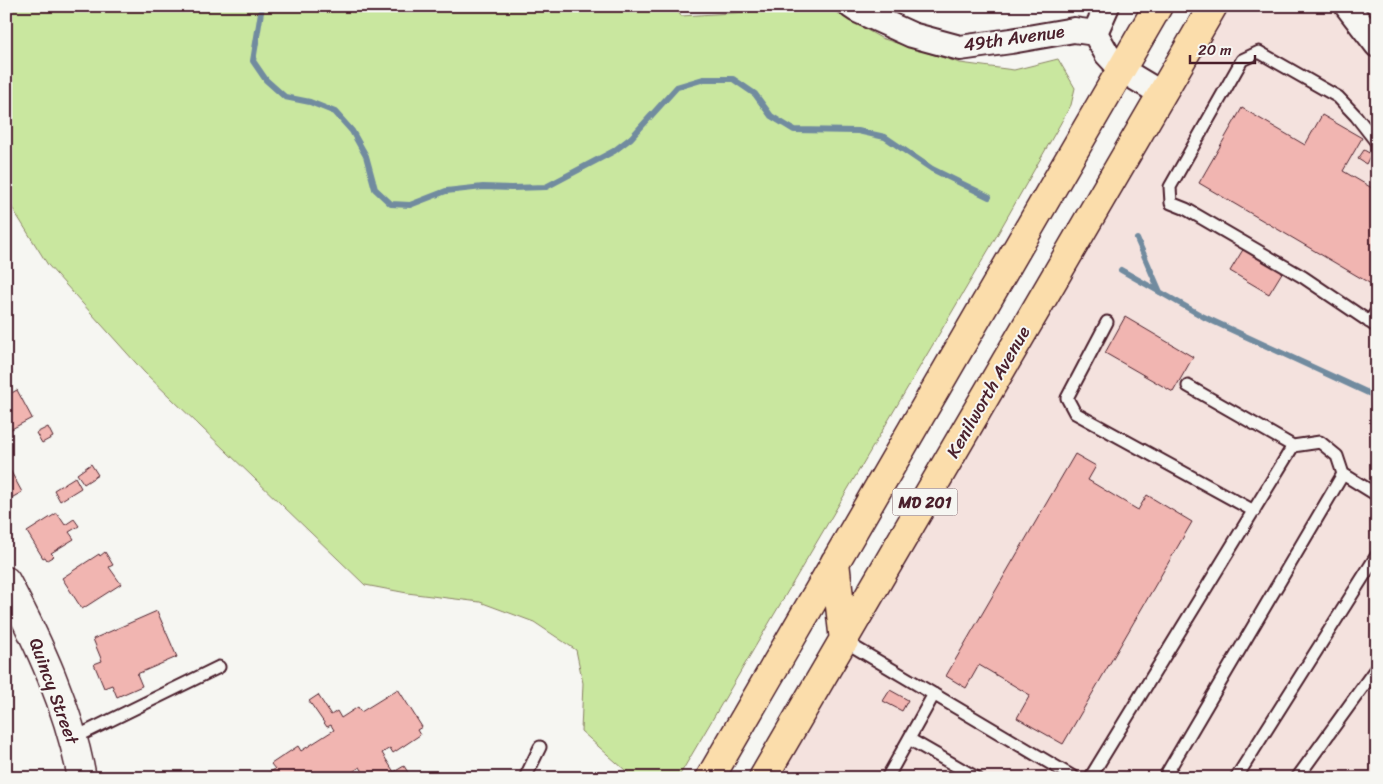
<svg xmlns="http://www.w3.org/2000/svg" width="1383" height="784" font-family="Sriracha,sans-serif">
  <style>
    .built { fill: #f4e2de }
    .green { fill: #c9e79f; stroke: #8a8365 }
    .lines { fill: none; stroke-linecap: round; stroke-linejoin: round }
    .stream { stroke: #718b9f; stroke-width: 6 }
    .building { fill: #f1b5b1; stroke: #4a1f2b }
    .lane-casing { stroke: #4a1f2b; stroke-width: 15 }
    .street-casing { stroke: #4a1f2b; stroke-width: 28 }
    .secondary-casing { stroke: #4a1f2b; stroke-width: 31 }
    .primary-casing { stroke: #4a1f2b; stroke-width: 31 }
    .lane { stroke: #f6f6f2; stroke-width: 11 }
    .street { stroke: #f6f6f2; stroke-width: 24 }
    .secondary { stroke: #f6f6f2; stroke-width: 28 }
    .primary { stroke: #fbddab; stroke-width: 28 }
    .labels { text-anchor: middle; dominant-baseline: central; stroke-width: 4; stroke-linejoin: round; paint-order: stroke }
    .shield { fill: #f6f6f2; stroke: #7e6067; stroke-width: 1 }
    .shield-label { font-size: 16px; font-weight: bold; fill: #4a1f2b }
    .street-label { font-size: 18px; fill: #4a1f2b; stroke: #f6f6f2 }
  </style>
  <rect width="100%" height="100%" fill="#f6f6f2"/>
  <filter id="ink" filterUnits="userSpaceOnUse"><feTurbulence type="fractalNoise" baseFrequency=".02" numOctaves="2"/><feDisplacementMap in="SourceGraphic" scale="10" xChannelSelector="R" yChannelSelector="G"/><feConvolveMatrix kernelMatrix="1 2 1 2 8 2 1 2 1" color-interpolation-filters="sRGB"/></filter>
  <g filter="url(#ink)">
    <!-- built -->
    <path class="built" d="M 1213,6 L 1347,6 L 1377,45 L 1377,778 L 763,778 Z"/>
    <!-- green -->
    <path class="green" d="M 6,6 L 674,6 L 681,16 L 748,12 L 774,6 L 825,6 L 881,38 L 960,63 L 1014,70 L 1058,59 L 1075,88 L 1071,105 L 992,244 L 678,778 L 634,778 L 581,731 L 583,683 L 576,650 L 534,622 L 480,602 L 407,593 L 365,585 L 144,372 L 48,265 L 6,198 Z"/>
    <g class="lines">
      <!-- stream -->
      <path class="stream" d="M 262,6 L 253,61 L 266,80 L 285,97 L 310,102 L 335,112 L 352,131 L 366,156 L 375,189 L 391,204 L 410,205 L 446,191 L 483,187 L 512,188 L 546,187 L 614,151 L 631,138 L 677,87 L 704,79 L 733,79 L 755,94 L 771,116 L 794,130 L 858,131 L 885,137 L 932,169 L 989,197
        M 1137,239 L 1160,292
        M 1121,270 L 1204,317 L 1377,397"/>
    </g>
    <!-- building -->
    <path class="building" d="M 1242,108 L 1305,145 L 1322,115 L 1362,138 L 1343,171 L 1377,191 L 1377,275 L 1371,284 L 1199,183 Z
      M 1364,150 L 1371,154 L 1366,164 L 1358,159 Z
      M 1244,248 L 1283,271 L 1269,294 L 1230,271 Z
      M 1125,317 L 1193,357 L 1173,392 L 1105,353 Z
      M 17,390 L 32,418 L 6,432 L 6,396 Z
      M 48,427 L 53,437 L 42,443 L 36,433 Z
      M 1075,454 L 1096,466 L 1088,480 L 1138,510 L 1147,495 L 1192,522 L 1063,744 L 1017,718 L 1030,695 L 979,665 L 966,688 L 946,676 Z
      M 91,464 L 98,475 L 84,484 L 77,474 Z
      M 10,470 L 22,492 L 6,501 L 6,472 Z
      M 75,477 L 81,488 L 60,501 L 54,490 Z
      M 57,513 L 65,525 L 74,519 L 79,526 L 69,532 L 74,539 L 51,553 L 54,556 L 47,560 L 45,557 L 43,558 L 27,532 Z
      M 105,552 L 113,565 L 109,567 L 121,584 L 82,609 L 62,578 L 99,554 L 100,556 Z
      M 157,611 L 177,657 L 137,674 L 142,686 L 117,697 L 112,685 L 104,688 L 94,664 L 102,661 L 93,639 Z
      M 398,689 L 422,727 L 417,730 L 420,735 L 393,753 L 390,748 L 382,753 L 394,772 L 404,766 L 411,777 L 416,774 L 418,778 L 367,778 L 360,767 L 343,778 L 261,778 L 275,769 L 271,764 L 298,746 L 301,751 L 334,730 L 331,725 L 327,727 L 309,701 L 318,695 L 331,715 L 337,711 L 341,718 L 358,707 L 361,712 Z
      M 890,690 L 908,700 L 902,711 L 883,701 Z"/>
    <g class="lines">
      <defs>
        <path id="lane" d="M 1377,143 L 1356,116 L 1338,97 L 1259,52 L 1242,60 L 1170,187 L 1171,203 L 1186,209 L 1303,277 L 1377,327
          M 1107,322 L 1067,398 L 1075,413 L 1254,511
          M 1369,322 L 1377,311
          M 1188,386 L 1293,446
          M 1343,474 L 1377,495
          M 844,641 L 1075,778
          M 74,738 L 219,667
          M 909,739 L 977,778
          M 525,778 L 540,747
          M 887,778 L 934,694
          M 1090,778 L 1293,446 L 1320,442 L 1337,456 L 1343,474 L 1164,778
          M 1236,778 L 1377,555
          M 1297,778 L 1377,667"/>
        <path id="street" d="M 851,6 L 857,10 L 912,35 L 960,48 L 1011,41 L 1074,30 L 1095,33
          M 1347,6 L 1377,45
          M 1095,33 L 1107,54 L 1122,70 L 1162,94
          M 1095,33 L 1107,6"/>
        <path id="secondary" d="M 6,581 C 39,643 69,708 82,778"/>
        <path id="primary" d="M 835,562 L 844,641
          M 710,778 L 1158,6
          M 763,778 L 1213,6"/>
      </defs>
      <!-- lane casing -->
      <use href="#lane" class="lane-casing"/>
      <!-- street casing -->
      <use href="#street" class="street-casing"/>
      <!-- secondary casing -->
      <use href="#secondary" class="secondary-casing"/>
      <!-- primary casing -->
      <use href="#primary" class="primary-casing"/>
      <!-- lane -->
      <use href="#lane" class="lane"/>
      <!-- street -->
      <use href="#street" class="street"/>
      <!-- secondary -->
      <use href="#secondary" class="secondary"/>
      <!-- primary -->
      <use href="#primary" class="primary"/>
    </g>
  </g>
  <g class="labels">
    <!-- shield labels -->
    <rect class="shield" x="892.5" y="488.5" width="65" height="27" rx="4"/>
    <g class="shield-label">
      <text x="925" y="502">MD 201</text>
    </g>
    <!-- street labels -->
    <g class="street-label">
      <text transform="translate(1014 38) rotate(-8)">49th Avenue</text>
      <text transform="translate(988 392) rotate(-60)">Kenilworth Avenue</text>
      <text transform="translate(54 691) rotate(70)">Quincy Street</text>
    </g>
  </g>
  <!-- margin -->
  <rect width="1383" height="784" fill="none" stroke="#f6f6f2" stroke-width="25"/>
  <rect x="12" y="12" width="1358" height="759" fill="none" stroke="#4a1f2b" stroke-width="2" filter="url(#ink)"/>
  <!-- scale -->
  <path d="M1190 55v8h65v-8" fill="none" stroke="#4a1f2b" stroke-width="2.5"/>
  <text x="1198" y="55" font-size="15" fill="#4a1f2b" stroke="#f6f6f2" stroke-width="4" paint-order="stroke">20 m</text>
</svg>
